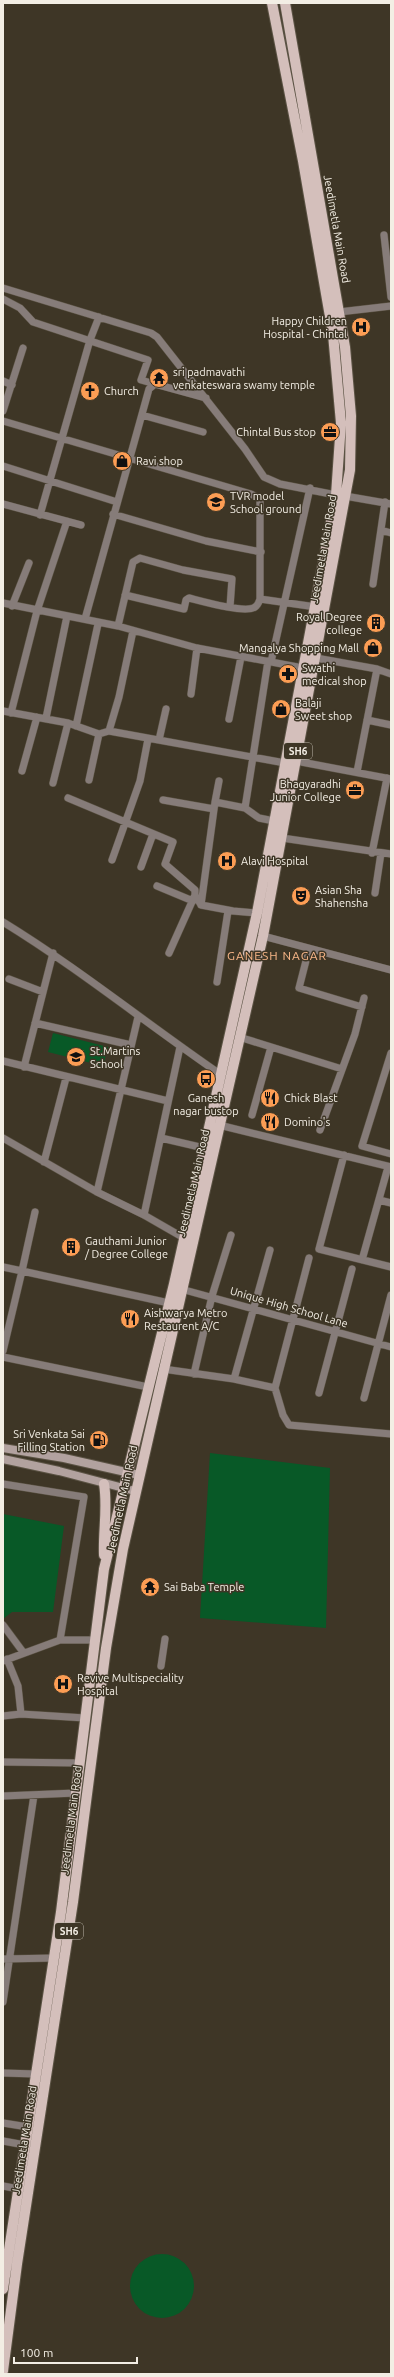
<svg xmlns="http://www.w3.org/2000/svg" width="394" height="2377" font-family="Ubuntu,sans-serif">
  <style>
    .green { fill: #085927 }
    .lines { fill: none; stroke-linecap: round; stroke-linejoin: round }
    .street-casing { stroke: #5b5344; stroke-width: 8 }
    .secondary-casing { stroke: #5b5344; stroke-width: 10 }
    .primary-casing { stroke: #5b5344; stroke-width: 12 }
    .street { stroke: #867c79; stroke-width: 7 }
    .secondary { stroke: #b2a29f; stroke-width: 8 }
    .primary { stroke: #d4bfbb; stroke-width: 10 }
    .labels { text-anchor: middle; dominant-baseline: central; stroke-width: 3; stroke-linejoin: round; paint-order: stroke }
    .shield { fill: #3e3626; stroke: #bdb7ab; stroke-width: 1 }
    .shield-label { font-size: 10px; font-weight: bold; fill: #f3eee4 }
    .street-label { font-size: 11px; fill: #f3eee4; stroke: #3e3626 }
    .poi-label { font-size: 11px; fill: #f3eee4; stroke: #3e3626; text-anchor: start }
    .neighbourhood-label { font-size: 12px; letter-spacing: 1px; fill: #fbb889; stroke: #3e3626 }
  </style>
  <rect width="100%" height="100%" fill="#3e3626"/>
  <!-- green -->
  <path class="green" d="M 53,1033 L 108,1047 L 103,1066 L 48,1052 Z
    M 210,1453 L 330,1468 L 326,1628 L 200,1618 Z
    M 3,1514 L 64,1526 L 53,1612 L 12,1612 L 3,1619 Z
    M130 2286a32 32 0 1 1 64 0a32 32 0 1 1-64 0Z"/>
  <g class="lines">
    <defs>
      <path id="street" d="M 384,235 L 391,297
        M 3,288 L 151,333 L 157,337 L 245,449 L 264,477 L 280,484 L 336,495
        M 3,299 L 20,308 L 33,322 L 148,360 L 141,380 L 155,384
        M 339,312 L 391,306
        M 3,381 L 12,385
        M 3,411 L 23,348
        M 142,415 L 203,432
        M 3,421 L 251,494 L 260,499 L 260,599
        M 3,466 L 117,502
        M 345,496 L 391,504
        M 3,504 L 81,525
        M 113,514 L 206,541 L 261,552
        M 40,515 L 90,340 L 99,317
        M 381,530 L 391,533
        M 373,584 L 385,502
        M 125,595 L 184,609 L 186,600 L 189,598 C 201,601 246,614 255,607 C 257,606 259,602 260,599 L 316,607
        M 3,603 L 118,626 L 197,648 L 303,668
        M 12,606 L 29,563
        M 85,619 L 149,389 L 155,384 L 206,398
        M 118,626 L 133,562 L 140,558 L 183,570 L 232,579 L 230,607
        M 316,658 L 377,669 L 391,674
        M 271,662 L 310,488
        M 191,694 L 197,648
        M 3,711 L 68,723 L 99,734 L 109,731 L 285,763
        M 11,713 L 37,611 L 67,521
        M 46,718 L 67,616
        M 229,719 L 241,657
        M 367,720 L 391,725
        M 76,726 L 98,624
        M 109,731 L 119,697 L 133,631
        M 159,740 L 166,709
        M 296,761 L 391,779
        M 22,771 L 37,717
        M 357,772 L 377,669
        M 89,780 L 99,734
        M 219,781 L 215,802 L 245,808 L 259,818 L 274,821
        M 53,783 L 68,723
        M 68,798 L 173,842 L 165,864 L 195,890 L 195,895 L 201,905 L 233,911 L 257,913
        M 163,800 L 214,809
        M 245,808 L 268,661
        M 282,838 L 391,854
        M 372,853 L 387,778
        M 112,860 L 140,781 L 148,739
        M 141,867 L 153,834
        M 157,886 L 193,901
        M 375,893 L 381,853
        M 201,905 L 215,802
        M 3,922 C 78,968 147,1024 220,1074
        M 263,936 L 391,970
        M 309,949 L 299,988 L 362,1007
        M 169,953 L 195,895
        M 9,979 L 43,992
        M 217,982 L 228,911
        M 35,1023 L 131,1045
        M 239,1037 L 342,1069
        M 391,1053 L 362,1146 L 391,1154
        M 3,1061 L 168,1101
        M 24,1067 L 53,953
        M 252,1115 L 271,1047
        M 219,1125 L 391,1167
        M 320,1130 L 355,1034 L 364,998
        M 3,1138 L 97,1192 L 144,1215 L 180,1047
        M 161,1138 L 204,1148
        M 344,1155 L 319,1249 L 391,1267
        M 44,1162 L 66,1078
        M 97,1192 L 138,1017
        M 379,1200 L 391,1203
        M 35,1212 L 22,1271 L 169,1303
        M 144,1215 L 184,1238
        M 362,1260 L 388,1167
        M 3,1267 L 22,1271 L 3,1351
        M 181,1289 L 391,1347
        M 3,1357 L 148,1387
        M 163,1369 L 234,1379 L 275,1388 L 283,1415 L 289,1425 L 391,1434
        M 194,1374 L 212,1296 L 231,1235
        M 234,1379 L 270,1250
        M 275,1388 L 309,1258
        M 319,1393 L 352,1269
        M 364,1398 L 391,1295
        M 3,1484 L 84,1497 L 60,1640
        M 3,1625 L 23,1652
        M 7,1659 L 18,1686 L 21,1714
        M 3,1661 L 60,1640 L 95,1640
        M 161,1666 L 165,1639
        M 3,1716 L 21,1714 L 85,1718
        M 3,1762 L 80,1763
        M 3,1796 L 76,1793
        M 3,1959 L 54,1958
        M 3,2002 L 34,1795
        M 3,2073 L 36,2074
        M 3,2123 L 28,2127
        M 3,2141 L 25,2145
        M 3,2186 L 19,2189"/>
      <path id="secondary" d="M 3,1448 L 64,1458 L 139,1475
        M 3,1459 L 59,1471 L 135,1491"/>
      <path id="primary" d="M 104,1555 C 103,1531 108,1507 104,1484
        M 3,2289 L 61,1912 L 104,1569 L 174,1284 L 257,913 L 336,495 L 341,423 L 333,334 L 303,161 L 272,3
        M 3,2371 L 17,2264 L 73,1902 L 106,1648 L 123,1549 L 263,936 L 350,470 L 351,416 L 345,347 L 285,3"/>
    </defs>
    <!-- street casing -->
    <use href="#street" class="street-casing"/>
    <!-- secondary casing -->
    <use href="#secondary" class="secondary-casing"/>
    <!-- primary casing -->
    <use href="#primary" class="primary-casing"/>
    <!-- street -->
    <use href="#street" class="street"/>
    <!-- secondary -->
    <use href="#secondary" class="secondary"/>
    <!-- primary -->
    <use href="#primary" class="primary"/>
  </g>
  <!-- icons -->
  <defs>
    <symbol id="hospital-disc" viewBox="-11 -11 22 22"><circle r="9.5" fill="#fc9d54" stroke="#3e3626"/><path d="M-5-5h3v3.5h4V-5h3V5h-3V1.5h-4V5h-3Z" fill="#111"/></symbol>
    <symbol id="temple-disc" viewBox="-11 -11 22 22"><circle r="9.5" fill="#fc9d54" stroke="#3e3626"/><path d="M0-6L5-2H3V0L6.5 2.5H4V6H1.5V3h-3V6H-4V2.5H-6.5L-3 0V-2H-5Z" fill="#111"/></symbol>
    <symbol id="church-disc" viewBox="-11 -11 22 22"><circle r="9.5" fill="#fc9d54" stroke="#3e3626"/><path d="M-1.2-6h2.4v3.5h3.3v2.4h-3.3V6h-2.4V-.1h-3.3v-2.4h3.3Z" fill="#111"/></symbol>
    <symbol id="office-disc" viewBox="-11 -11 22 22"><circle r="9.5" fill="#fc9d54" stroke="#3e3626"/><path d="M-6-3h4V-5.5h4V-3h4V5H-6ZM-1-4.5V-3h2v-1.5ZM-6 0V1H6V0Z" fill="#111"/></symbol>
    <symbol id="shop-disc" viewBox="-11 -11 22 22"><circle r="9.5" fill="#fc9d54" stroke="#3e3626"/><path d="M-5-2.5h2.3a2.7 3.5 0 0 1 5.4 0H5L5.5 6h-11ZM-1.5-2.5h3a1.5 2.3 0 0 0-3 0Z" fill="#111"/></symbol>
    <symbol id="school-disc" viewBox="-11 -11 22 22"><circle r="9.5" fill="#fc9d54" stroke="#3e3626"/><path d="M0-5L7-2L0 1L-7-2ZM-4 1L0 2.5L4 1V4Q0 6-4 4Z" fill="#111"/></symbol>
    <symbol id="building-disc" viewBox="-11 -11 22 22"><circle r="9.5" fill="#fc9d54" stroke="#3e3626"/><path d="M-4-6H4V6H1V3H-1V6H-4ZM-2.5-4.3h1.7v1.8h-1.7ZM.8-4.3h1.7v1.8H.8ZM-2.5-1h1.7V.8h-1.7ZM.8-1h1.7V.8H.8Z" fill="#111"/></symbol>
    <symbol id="pharmacy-disc" viewBox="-11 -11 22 22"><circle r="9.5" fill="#fc9d54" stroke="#3e3626"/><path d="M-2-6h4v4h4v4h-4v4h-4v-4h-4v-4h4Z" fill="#111"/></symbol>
    <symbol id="theatre-disc" viewBox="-11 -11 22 22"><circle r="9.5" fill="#fc9d54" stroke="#3e3626"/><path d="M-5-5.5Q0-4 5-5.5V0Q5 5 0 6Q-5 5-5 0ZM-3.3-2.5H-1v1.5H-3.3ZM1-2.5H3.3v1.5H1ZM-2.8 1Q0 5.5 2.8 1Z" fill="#111"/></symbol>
    <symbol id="bus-disc" viewBox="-11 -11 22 22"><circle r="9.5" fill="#fc9d54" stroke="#3e3626"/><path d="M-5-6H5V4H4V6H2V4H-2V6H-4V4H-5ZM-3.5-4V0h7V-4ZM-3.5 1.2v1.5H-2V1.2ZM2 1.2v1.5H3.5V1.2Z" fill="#111"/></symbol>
    <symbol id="restaurant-disc" viewBox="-11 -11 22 22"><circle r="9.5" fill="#fc9d54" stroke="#3e3626"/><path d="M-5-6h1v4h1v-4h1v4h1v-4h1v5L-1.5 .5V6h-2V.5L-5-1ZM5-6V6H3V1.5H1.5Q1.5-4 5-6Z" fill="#111"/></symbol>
    <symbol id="fuel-disc" viewBox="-11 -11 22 22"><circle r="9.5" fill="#fc9d54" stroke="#3e3626"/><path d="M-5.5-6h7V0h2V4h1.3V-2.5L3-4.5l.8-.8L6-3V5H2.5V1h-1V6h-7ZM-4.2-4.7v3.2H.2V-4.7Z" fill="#111"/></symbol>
  </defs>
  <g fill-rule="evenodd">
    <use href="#hospital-disc" x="350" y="316" width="22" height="22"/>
    <use href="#temple-disc" x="148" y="367" width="22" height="22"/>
    <use href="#church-disc" x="79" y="380" width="22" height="22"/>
    <use href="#office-disc" x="319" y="421" width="22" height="22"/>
    <use href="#shop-disc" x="111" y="450" width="22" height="22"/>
    <use href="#school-disc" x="205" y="491" width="22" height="22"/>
    <use href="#building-disc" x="365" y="612" width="22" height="22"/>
    <use href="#shop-disc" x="362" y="637" width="22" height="22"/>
    <use href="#pharmacy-disc" x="277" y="663" width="22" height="22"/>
    <use href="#shop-disc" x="270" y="698" width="22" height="22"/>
    <use href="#office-disc" x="344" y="779" width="22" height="22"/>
    <use href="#hospital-disc" x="216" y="850" width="22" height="22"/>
    <use href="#theatre-disc" x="290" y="885" width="22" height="22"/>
    <use href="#school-disc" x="65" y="1046" width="22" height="22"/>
    <use href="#bus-disc" x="195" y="1068" width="22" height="22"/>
    <use href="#restaurant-disc" x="259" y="1087" width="22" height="22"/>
    <use href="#restaurant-disc" x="259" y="1111" width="22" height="22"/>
    <use href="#building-disc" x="60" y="1236" width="22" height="22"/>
    <use href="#restaurant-disc" x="119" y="1308" width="22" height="22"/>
    <use href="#fuel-disc" x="88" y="1429" width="22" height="22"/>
    <use href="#temple-disc" x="139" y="1576" width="22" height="22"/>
    <use href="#hospital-disc" x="52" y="1673" width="22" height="22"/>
  </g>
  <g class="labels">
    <!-- shield labels -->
    <g class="shield">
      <rect x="284" y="743" width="28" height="16" rx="3"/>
      <rect x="55" y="1923" width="28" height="16" rx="3"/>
    </g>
    <g class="shield-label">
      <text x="298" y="751">SH6</text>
      <text x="69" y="1931">SH6</text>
    </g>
    <!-- street labels -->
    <g class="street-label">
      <text transform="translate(337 229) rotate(80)">Jeedimetla Main Road</text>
      <text transform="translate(323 549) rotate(-80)">Jeedimetla Main Road</text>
      <text transform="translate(193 1183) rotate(-77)">Jeedimetla Main Road</text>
      <text transform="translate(289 1307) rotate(16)">Unique High School Lane</text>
      <text transform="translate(122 1499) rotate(-78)">Jeedimetla Main Road</text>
      <text transform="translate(71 1820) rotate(-83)">Jeedimetla Main Road</text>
      <text transform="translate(24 2140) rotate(-81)">Jeedimetla Main Road</text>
    </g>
    <!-- poi labels -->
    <g class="poi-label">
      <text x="347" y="321" text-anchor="end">Happy Children<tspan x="347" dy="13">Hospital - Chintal</tspan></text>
      <text x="173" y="372">sri padmavathi<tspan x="173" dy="13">venkateswara swamy temple</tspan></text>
      <text x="104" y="391">Church</text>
      <text x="316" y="432" text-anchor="end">Chintal Bus stop</text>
      <text x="136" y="461">Ravi shop</text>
      <text x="230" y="496">TVR model<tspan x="230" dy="13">School ground</tspan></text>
      <text x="362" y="617" text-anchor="end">Royal Degree<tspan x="362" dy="13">college</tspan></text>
      <text x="359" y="648" text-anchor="end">Mangalya Shopping Mall</text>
      <text x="302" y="668">Swathi<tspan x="302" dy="13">medical shop</tspan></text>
      <text x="295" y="703">Balaji<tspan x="295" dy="13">Sweet shop</tspan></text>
      <text x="341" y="784" text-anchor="end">Bhagyaradhi<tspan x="341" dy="13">Junior College</tspan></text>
      <text x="241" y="861">Alavi Hospital</text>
      <text x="315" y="890">Asian Sha<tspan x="315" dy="13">Shahensha</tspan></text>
      <text x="90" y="1051">St.Martins<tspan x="90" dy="13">School</tspan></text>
      <text x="206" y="1098" text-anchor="middle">Ganesh<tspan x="206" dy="13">nagar bustop</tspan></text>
      <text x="284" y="1098">Chick Blast</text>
      <text x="284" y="1122">Domino's</text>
      <text x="85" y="1241">Gauthami Junior<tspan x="85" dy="13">/ Degree College</tspan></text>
      <text x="144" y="1313">Aishwarya Metro<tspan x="144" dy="13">Restaurent A/C</tspan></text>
      <text x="85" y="1434" text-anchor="end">Sri Venkata Sai<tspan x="85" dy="13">Filling Station</tspan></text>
      <text x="164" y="1587">Sai Baba Temple</text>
      <text x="77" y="1678">Revive Multispeciality<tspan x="77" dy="13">Hospital</tspan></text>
    </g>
    <!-- neighbourhood labels -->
    <g class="neighbourhood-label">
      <text x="277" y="955">GANESH NAGAR</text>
    </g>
  </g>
  <!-- border -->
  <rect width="394" height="2377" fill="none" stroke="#f3eee4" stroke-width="8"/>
  <!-- scale -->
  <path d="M14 2357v6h123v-6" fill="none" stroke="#f3eee4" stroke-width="2"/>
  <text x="20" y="2357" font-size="12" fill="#f3eee4" stroke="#3e3626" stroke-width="3" paint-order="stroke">100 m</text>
</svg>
